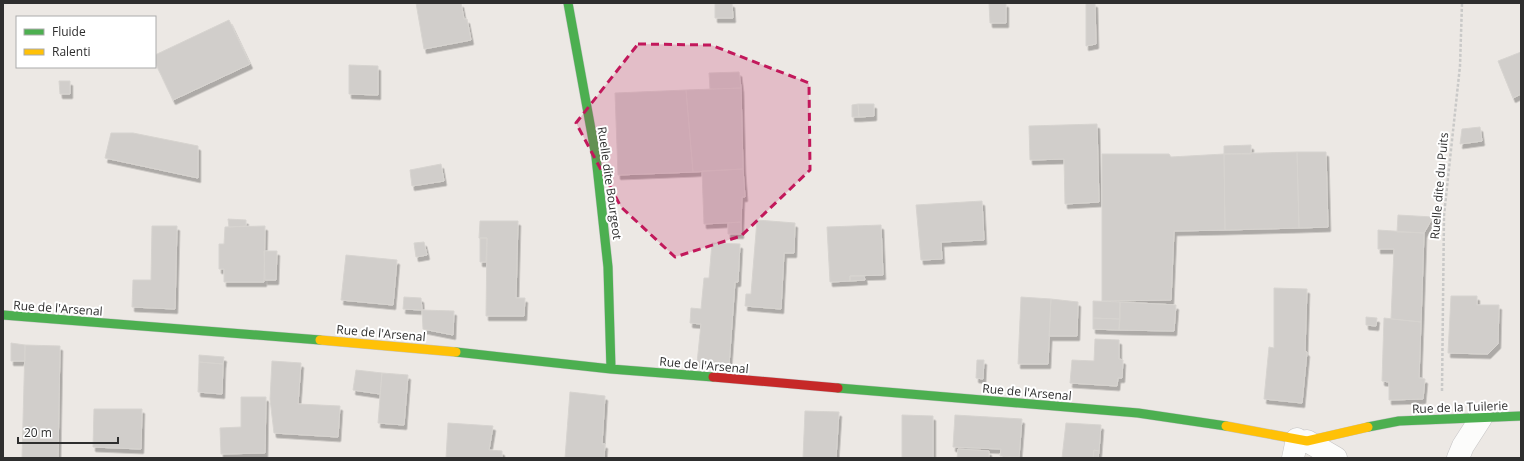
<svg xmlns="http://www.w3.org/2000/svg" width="1524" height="461" font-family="'Open Sans',sans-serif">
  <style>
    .building { fill: #d1cecb; stroke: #d7d4d0; filter: url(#shadow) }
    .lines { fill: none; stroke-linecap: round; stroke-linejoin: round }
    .street-casing { stroke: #c5c4c5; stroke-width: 23 }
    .fast-casing { stroke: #c5c4c5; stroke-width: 10 }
    .slow-casing { stroke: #c5c4c5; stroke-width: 10 }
    .jam-casing { stroke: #c5c4c5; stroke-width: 10 }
    .path { stroke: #c9c9c8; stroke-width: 2.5; stroke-dasharray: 3 2; stroke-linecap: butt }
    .street { stroke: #fcfcfb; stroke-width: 22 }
    .fast { stroke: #4caf50; stroke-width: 9 }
    .slow { stroke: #ffc107; stroke-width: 9 }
    .jam { stroke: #c62828; stroke-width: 9 }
    .marked { fill: #c2185b; fill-opacity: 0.2; stroke: #c2185b; stroke-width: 3; stroke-dasharray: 8 5; stroke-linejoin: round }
    .labels { text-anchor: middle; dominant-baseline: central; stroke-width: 4; stroke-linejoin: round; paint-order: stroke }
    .street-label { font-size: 12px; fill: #2e2e2e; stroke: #fff }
  </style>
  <defs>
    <filter id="shadow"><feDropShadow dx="2.5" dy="4.5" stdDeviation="0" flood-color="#0004"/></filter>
  </defs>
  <rect width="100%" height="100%" fill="#ece8e4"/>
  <!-- building -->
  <path class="building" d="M 416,3 L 461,3 L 464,19 L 467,19 L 471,40 L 424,49 Z
    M 715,3 L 732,3 L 733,18 L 715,18 Z
    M 989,3 L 1006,3 L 1006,23 L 990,23 Z
    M 1086,3 L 1095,3 L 1096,44 L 1086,46 Z
    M 229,20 L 250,64 L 173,100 L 155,62 L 155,55 Z
    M 1521,52 L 1521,94 L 1513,98 L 1498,61 Z
    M 349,65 L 378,66 L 378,95 L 349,94 Z
    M 739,72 L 741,88 L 710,89 L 709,73 Z
    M 59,81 L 70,81 L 70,94 L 60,94 Z
    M 741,88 L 743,169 L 693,172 L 686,90 Z
    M 686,90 L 693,172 L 618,175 L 615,93 Z
    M 858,104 L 859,117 L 852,117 L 852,105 Z
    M 858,104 L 874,104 L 874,116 L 859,117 Z
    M 1097,124 L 1099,202 L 1065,204 L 1064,159 L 1030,160 L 1029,126 Z
    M 1480,127 L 1482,141 L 1460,144 L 1462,129 Z
    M 111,133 L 133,133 L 198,146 L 198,178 L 105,158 Z
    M 1251,145 L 1251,154 L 1224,154 L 1224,146 Z
    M 1297,152 L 1326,152 L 1328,227 L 1299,228 Z
    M 1297,152 L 1299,228 L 1225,230 L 1224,154 Z
    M 1102,154 L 1169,154 L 1171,157 L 1224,154 L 1225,230 L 1174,231 L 1171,300 L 1102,301 Z
    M 441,164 L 444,181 L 412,186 L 410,170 Z
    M 743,169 L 745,197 L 742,197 L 741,222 L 704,224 L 702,171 Z
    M 982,201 L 984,240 L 941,242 L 942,259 L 921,260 L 916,205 Z
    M 1398,215 L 1433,217 L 1424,233 L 1397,232 Z
    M 228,219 L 246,220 L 246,226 L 229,227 Z
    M 757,220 L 795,223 L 794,253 L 784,253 L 781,309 L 745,306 L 746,294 L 751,294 Z
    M 480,221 L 518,221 L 516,298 L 525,298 L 524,316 L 486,316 L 487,238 L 479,238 Z
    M 741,222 L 741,234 L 728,234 L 728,223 Z
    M 881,225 L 883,275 L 850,276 L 850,281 L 830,282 L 827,227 Z
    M 152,226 L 177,226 L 175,309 L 132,307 L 133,280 L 151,280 Z
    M 265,226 L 264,282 L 224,282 L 224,269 L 219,269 L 219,244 L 224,244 L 225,227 Z
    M 1378,230 L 1424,233 L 1421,322 L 1391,319 L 1394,249 L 1378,249 Z
    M 480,238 L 487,238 L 486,262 L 480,262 Z
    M 424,242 L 427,255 L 416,257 L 414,243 Z
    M 712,243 L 740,244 L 738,282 L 735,282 L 729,365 L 697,363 L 701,324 L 690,323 L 691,308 L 701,309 L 704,278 L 709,278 Z
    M 264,251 L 277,251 L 276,280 L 265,280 Z
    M 346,255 L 397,260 L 393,305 L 341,300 Z
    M 850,276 L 864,276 L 865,280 L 850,281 Z
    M 1274,288 L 1307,289 L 1305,351 L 1307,352 L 1302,403 L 1264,399 L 1269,347 L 1274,348 Z
    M 1451,296 L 1477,296 L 1477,305 L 1499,305 L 1498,344 L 1488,354 L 1448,353 Z
    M 404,297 L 421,298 L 422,310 L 403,309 Z
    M 1021,297 L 1051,299 L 1048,364 L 1018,364 Z
    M 1051,299 L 1078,302 L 1077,336 L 1049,336 Z
    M 1093,301 L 1120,302 L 1120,319 L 1093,318 Z
    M 1120,302 L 1176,305 L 1174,331 L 1119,330 Z
    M 422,310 L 454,311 L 453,335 L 423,329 Z
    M 1366,317 L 1377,318 L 1376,326 L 1366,325 Z
    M 1093,318 L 1120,319 L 1119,330 L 1093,329 Z
    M 1384,318 L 1421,322 L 1419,378 L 1425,379 L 1423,399 L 1389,400 L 1389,382 L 1382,381 Z
    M 1095,339 L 1119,340 L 1119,359 L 1123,360 L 1122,378 L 1118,378 L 1117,386 L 1070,383 L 1072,360 L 1094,361 Z
    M 11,343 L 25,345 L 25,361 L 11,361 Z
    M 25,345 L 60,346 L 58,458 L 22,458 Z
    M 199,355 L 224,357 L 223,364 L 199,362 Z
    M 977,360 L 984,360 L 983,379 L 976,378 Z
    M 272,361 L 301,363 L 298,404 L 340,406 L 338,437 L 274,433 L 270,399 Z
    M 199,362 L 223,364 L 222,394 L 198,392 Z
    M 356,370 L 382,373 L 380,394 L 353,390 Z
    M 382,373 L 408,375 L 404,425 L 378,423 Z
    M 570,392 L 605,396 L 602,444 L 605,444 L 604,458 L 565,458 Z
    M 241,397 L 266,397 L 265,453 L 221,454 L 220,428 L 241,427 Z
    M 94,409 L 142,409 L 141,449 L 93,447 Z
    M 805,411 L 839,412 L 836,458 L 803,458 Z
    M 902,415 L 933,416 L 933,458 L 902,458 Z
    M 955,415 L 1022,419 L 1019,457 L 1000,456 L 1001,449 L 953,447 Z
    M 448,423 L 493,426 L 489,450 L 502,451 L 502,458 L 446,458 Z
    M 1066,423 L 1101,425 L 1099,451 L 1094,450 L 1093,458 L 1062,458 Z
    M 958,449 L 989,451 L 989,458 L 957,458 Z
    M 1094,450 L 1099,451 L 1098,458 L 1093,458 Z"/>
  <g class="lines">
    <defs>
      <path id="street" d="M 1307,441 L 1336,458
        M 1293,458 L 1297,439
        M 1458,458 L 1463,446 L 1481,418"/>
      <path id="fast" d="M 568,3 L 596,157 L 608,267 L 611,369
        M 3,315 L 320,340
        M 456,352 L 611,369 L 713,377
        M 838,388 L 1138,413 L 1226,426
        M 1368,427 L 1399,421 L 1521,416"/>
      <path id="slow" d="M 320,340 L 456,352
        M 1226,426 L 1307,441 L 1368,427"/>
      <path id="jam" d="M 713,377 L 838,388"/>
    </defs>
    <!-- street casing -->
    <use href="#street" class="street-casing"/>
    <!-- fast casing -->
    <use href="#fast" class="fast-casing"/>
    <!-- slow casing -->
    <use href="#slow" class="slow-casing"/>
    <!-- jam casing -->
    <use href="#jam" class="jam-casing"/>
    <!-- path -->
    <path class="path" d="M 1442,391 L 1444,215 L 1460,66 L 1462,3"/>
    <!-- street -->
    <use href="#street" class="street"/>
    <!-- fast -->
    <use href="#fast" class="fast"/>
    <!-- slow -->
    <use href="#slow" class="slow"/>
    <!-- jam -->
    <use href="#jam" class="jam"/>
  </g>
  <!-- marked area -->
  <path class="marked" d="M 638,44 L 711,45 L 809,83 L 810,170 L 741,236 L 675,257 L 621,207 L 576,123 Z"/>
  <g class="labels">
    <!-- street labels -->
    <g class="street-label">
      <text transform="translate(610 183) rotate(82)">Ruelle dite Bourgeot</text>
      <text transform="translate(1439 186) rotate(-85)">Ruelle dite du Puits</text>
      <text transform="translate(58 308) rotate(4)">Rue de l'Arsenal</text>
      <text transform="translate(381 333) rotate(5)">Rue de l'Arsenal</text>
      <text transform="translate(704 365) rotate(5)">Rue de l'Arsenal</text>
      <text transform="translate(1027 392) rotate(5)">Rue de l'Arsenal</text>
      <text transform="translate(1460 407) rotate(-2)">Rue de la Tuilerie</text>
    </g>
  </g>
  <!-- border -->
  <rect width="1524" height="461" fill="none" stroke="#2e2e2e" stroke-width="8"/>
  <!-- legend -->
  <rect x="16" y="16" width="140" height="52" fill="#ffffff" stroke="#ababab"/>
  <rect x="24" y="29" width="20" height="6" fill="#4caf50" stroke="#ababab"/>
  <text x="52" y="36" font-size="12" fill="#2e2e2e">Fluide</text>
  <rect x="24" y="49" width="20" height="6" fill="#ffc107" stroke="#ababab"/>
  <text x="52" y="56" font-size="12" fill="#2e2e2e">Ralenti</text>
  <!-- scale -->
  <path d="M18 437v6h100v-6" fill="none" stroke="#2e2e2e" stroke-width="2"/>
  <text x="24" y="437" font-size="12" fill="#2e2e2e" stroke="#ffffff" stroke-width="3" paint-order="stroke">20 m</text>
</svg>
